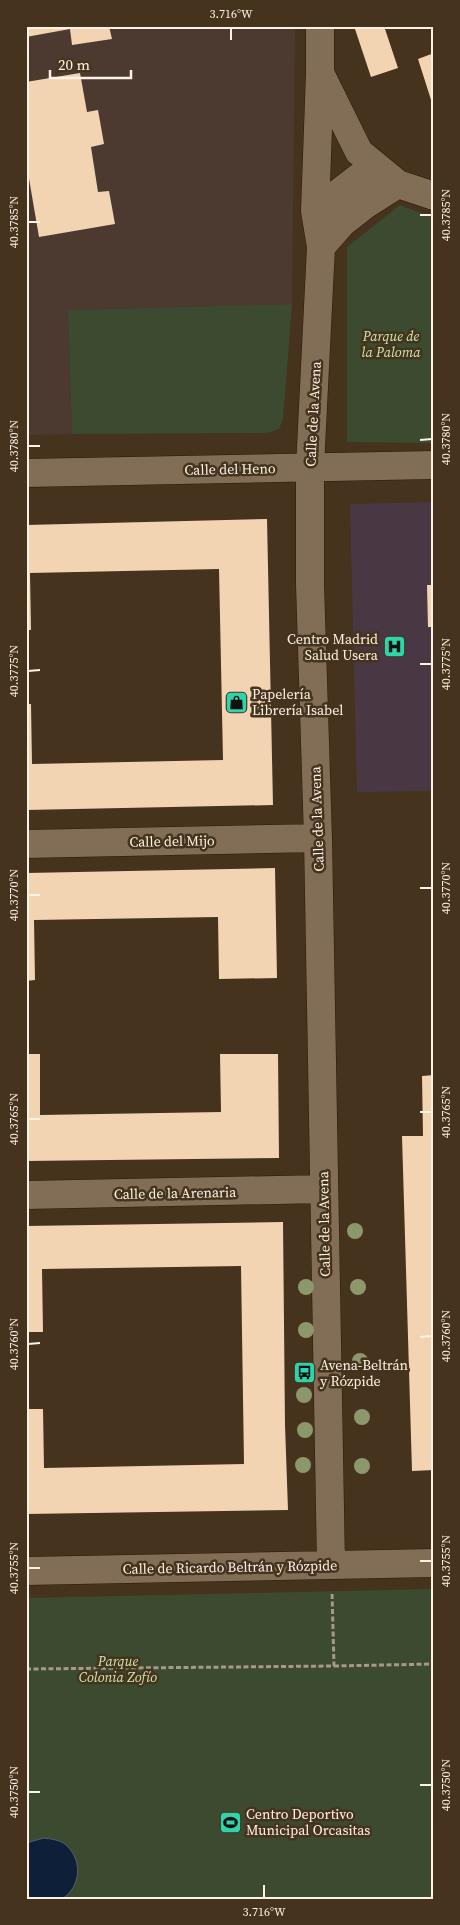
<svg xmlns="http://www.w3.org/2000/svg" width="460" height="1925" font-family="'Source Serif 4',serif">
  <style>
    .education { fill: #4c3a31 }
    .medical { fill: #493844 }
    .green { fill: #3c4b30 }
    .water { fill: #0e1f39; stroke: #565e6d }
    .building { fill: #f2d4b3 }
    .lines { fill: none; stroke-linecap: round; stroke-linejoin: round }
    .minor-casing { stroke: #2b1a05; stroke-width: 29 }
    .path { stroke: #a79887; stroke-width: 3; stroke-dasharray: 5 2.5; stroke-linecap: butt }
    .minor { stroke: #826e57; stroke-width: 28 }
    .tree { fill: #8d976c }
    .ticks { fill: none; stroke: #fef2e5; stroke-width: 2 }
    .labels { text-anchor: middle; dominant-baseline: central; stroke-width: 5; stroke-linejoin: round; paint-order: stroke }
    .park-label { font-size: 14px; font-style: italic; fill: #c8e8ad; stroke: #45331d }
    .street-label { font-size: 14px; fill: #fef2e5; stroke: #45331d }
    .poi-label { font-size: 14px; fill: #fef2e5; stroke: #45331d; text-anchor: start }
    .neatline { fill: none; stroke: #fef2e5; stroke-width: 2 }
    .ticks-label { font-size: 12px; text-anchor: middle; fill: #fef2e5 }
  </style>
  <rect width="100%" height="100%" fill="#45331d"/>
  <!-- education -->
  <path class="education" d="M 26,26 L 295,26 L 292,304 L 68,310 L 72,434 L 26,435 Z"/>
  <!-- medical -->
  <path class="medical" d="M 434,502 L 434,791 L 357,792 L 350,504 Z"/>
  <!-- green -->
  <path class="green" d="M 400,205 L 434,218 L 434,443 L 347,442 L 347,247 Z
    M 292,304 L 283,419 L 279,429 L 267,433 L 72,434 L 68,310 Z
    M 434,1589 L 434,1899 L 26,1899 L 26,1598 Z"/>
  <!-- water -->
  <path class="water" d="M 44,1838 C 52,1839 60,1840 66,1845 C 83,1860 81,1887 62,1899 L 26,1898 L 26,1843 Z"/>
  <!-- building -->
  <path class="building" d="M 26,26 L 109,26 L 112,39 L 72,45 L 70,29 L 26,37 Z
    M 354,26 L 384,26 L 398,68 L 371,77 Z
    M 434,53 L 434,106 L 433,106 L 418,59 Z
    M 80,73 L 87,112 L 98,110 L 104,144 L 91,147 L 98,192 L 109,191 L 115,224 L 39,237 L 26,161 L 26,82 Z
    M 267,519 L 273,805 L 26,810 L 26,704 L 31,704 L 32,764 L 223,760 L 219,569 L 30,573 L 31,630 L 26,630 L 26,525 Z
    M 427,585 L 434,585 L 434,627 L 428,627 Z
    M 275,868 L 277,978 L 219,979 L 218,917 L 34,920 L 35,980 L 26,981 L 26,873 Z
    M 26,1054 L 40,1054 L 40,1115 L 221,1112 L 220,1054 L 278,1054 L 279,1158 L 26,1161 Z
    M 434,1075 L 434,1470 L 412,1471 L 402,1136 L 423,1136 L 422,1076 Z
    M 283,1222 L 285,1425 L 288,1510 L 26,1514 L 26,1409 L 43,1409 L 44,1468 L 244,1464 L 241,1266 L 42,1269 L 43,1332 L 26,1332 L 26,1226 Z"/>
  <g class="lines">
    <defs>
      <path id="minor" d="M 320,26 L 320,73 L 359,152 L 398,184
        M 320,73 L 315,211 L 321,247 L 310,467 L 310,584 L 318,838 L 331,1565
        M 315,211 L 359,177 L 398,184 L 434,196
        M 321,247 L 342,223 L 365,205 L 398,184
        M 26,473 L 434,465
        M 26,844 L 318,838
        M 26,1195 L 323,1189
        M 26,1571 L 434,1563"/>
    </defs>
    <!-- minor casing -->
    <use href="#minor" class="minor-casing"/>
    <!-- path -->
    <path class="path" d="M 334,1666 L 434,1664
      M 26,1669 L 334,1666 L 332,1592"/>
    <!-- minor -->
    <use href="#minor" class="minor"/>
  </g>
  <!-- trees -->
  <g class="tree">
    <circle cx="355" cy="1231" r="8"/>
    <circle cx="306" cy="1287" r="8"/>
    <circle cx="358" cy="1287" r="8"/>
    <circle cx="306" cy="1330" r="8"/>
    <circle cx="360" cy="1361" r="8"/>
    <circle cx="304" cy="1395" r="8"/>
    <circle cx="362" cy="1417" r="8"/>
    <circle cx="305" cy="1430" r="8"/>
    <circle cx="303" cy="1465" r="8"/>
    <circle cx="362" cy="1466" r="8"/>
  </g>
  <!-- ticks -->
  <path class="ticks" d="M 231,28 L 231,40M 420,215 L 432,215M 28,222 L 40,222M 420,440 L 432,439M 28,446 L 40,446M 420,664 L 432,664M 28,671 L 40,670M 420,888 L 432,888M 28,895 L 40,895M 420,1112 L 432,1112M 28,1119 L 40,1119M 420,1337 L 432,1336M 28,1344 L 40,1343M 420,1561 L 432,1561M 28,1568 L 40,1568M 420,1785 L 432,1785M 28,1792 L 40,1792M 264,1885 L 264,1898"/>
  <!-- icons -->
  <defs>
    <symbol id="hospital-square" viewBox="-11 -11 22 22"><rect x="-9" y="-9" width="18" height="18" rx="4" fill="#2cd5ab" stroke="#45331d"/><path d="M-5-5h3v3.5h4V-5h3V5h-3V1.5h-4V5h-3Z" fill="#111"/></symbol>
    <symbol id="shop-square" viewBox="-11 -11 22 22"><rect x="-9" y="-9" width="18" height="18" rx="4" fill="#2cd5ab" stroke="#45331d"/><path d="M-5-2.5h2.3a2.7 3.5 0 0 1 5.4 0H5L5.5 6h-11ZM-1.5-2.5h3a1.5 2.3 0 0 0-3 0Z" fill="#111"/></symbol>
    <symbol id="bus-square" viewBox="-11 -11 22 22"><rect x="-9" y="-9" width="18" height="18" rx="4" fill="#2cd5ab" stroke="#45331d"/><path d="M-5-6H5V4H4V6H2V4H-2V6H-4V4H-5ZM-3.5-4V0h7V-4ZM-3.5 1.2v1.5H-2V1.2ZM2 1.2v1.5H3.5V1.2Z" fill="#111"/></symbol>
    <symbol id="stadium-square" viewBox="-11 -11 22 22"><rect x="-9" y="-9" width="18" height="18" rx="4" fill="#2cd5ab" stroke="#45331d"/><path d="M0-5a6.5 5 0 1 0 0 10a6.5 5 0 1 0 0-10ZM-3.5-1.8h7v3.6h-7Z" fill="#111"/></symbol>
  </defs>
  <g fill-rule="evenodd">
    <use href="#hospital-square" x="382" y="634" width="25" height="25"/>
    <use href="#shop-square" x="224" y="690" width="25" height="25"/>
    <use href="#bus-square" x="292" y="1360" width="25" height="25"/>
    <use href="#stadium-square" x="218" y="1810" width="25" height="25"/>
  </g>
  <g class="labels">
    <!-- park labels -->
    <g class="park-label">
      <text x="391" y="336">Parque de<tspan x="391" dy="16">la Paloma</tspan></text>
      <text x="118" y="1661">Parque<tspan x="118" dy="16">Colonia Zofío</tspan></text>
    </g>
    <!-- street labels -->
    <g class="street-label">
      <text transform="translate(313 414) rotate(-87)">Calle de la Avena</text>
      <text transform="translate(230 469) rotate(-1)">Calle del Heno</text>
      <text transform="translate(317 819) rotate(-92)">Calle de la Avena</text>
      <text transform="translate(172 841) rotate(-1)">Calle del Mijo</text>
      <text transform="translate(175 1193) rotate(-1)">Calle de la Arenaria</text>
      <text transform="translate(324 1224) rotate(-91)">Calle de la Avena</text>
      <text transform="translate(230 1567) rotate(-1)">Calle de Ricardo Beltrán y Rózpide</text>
    </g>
    <!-- poi labels -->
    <g class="poi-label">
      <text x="378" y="639" text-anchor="end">Centro Madrid<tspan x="378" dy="16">Salud Usera</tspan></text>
      <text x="252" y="694">Papelería<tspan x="252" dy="16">Librería Isabel</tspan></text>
      <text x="320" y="1365">Avena-Beltrán<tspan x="320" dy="16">y Rózpide</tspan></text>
      <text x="246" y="1814">Centro Deportivo<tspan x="246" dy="16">Municipal Orcasitas</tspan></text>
    </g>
  </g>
  <!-- border -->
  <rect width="460" height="1925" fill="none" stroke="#45331d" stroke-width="55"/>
  <!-- scale -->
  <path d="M50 70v8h81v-8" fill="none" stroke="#fef2e5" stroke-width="2.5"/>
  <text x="58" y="70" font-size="15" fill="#fef2e5" stroke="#45331d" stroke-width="4" paint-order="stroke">20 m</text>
  <rect x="28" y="28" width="404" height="1870" class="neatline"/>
  <g class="ticks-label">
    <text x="231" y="18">3.716°W</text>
    <text transform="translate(446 215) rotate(-90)" y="4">40.3785°N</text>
    <text transform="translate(14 222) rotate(-90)" y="4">40.3785°N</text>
    <text transform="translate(446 439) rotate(-90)" y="4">40.3780°N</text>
    <text transform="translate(14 446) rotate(-90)" y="4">40.3780°N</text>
    <text transform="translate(446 664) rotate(-90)" y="4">40.3775°N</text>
    <text transform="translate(14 671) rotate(-90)" y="4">40.3775°N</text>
    <text transform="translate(446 888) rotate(-90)" y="4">40.3770°N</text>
    <text transform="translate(14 895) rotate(-90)" y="4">40.3770°N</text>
    <text transform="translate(446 1112) rotate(-90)" y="4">40.3765°N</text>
    <text transform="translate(14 1119) rotate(-90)" y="4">40.3765°N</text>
    <text transform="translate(446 1336) rotate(-90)" y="4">40.3760°N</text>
    <text transform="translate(14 1344) rotate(-90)" y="4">40.3760°N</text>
    <text transform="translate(446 1561) rotate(-90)" y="4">40.3755°N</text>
    <text transform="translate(14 1568) rotate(-90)" y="4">40.3755°N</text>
    <text transform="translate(446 1785) rotate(-90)" y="4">40.3750°N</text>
    <text transform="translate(14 1792) rotate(-90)" y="4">40.3750°N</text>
    <text x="264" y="1916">3.716°W</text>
  </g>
</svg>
